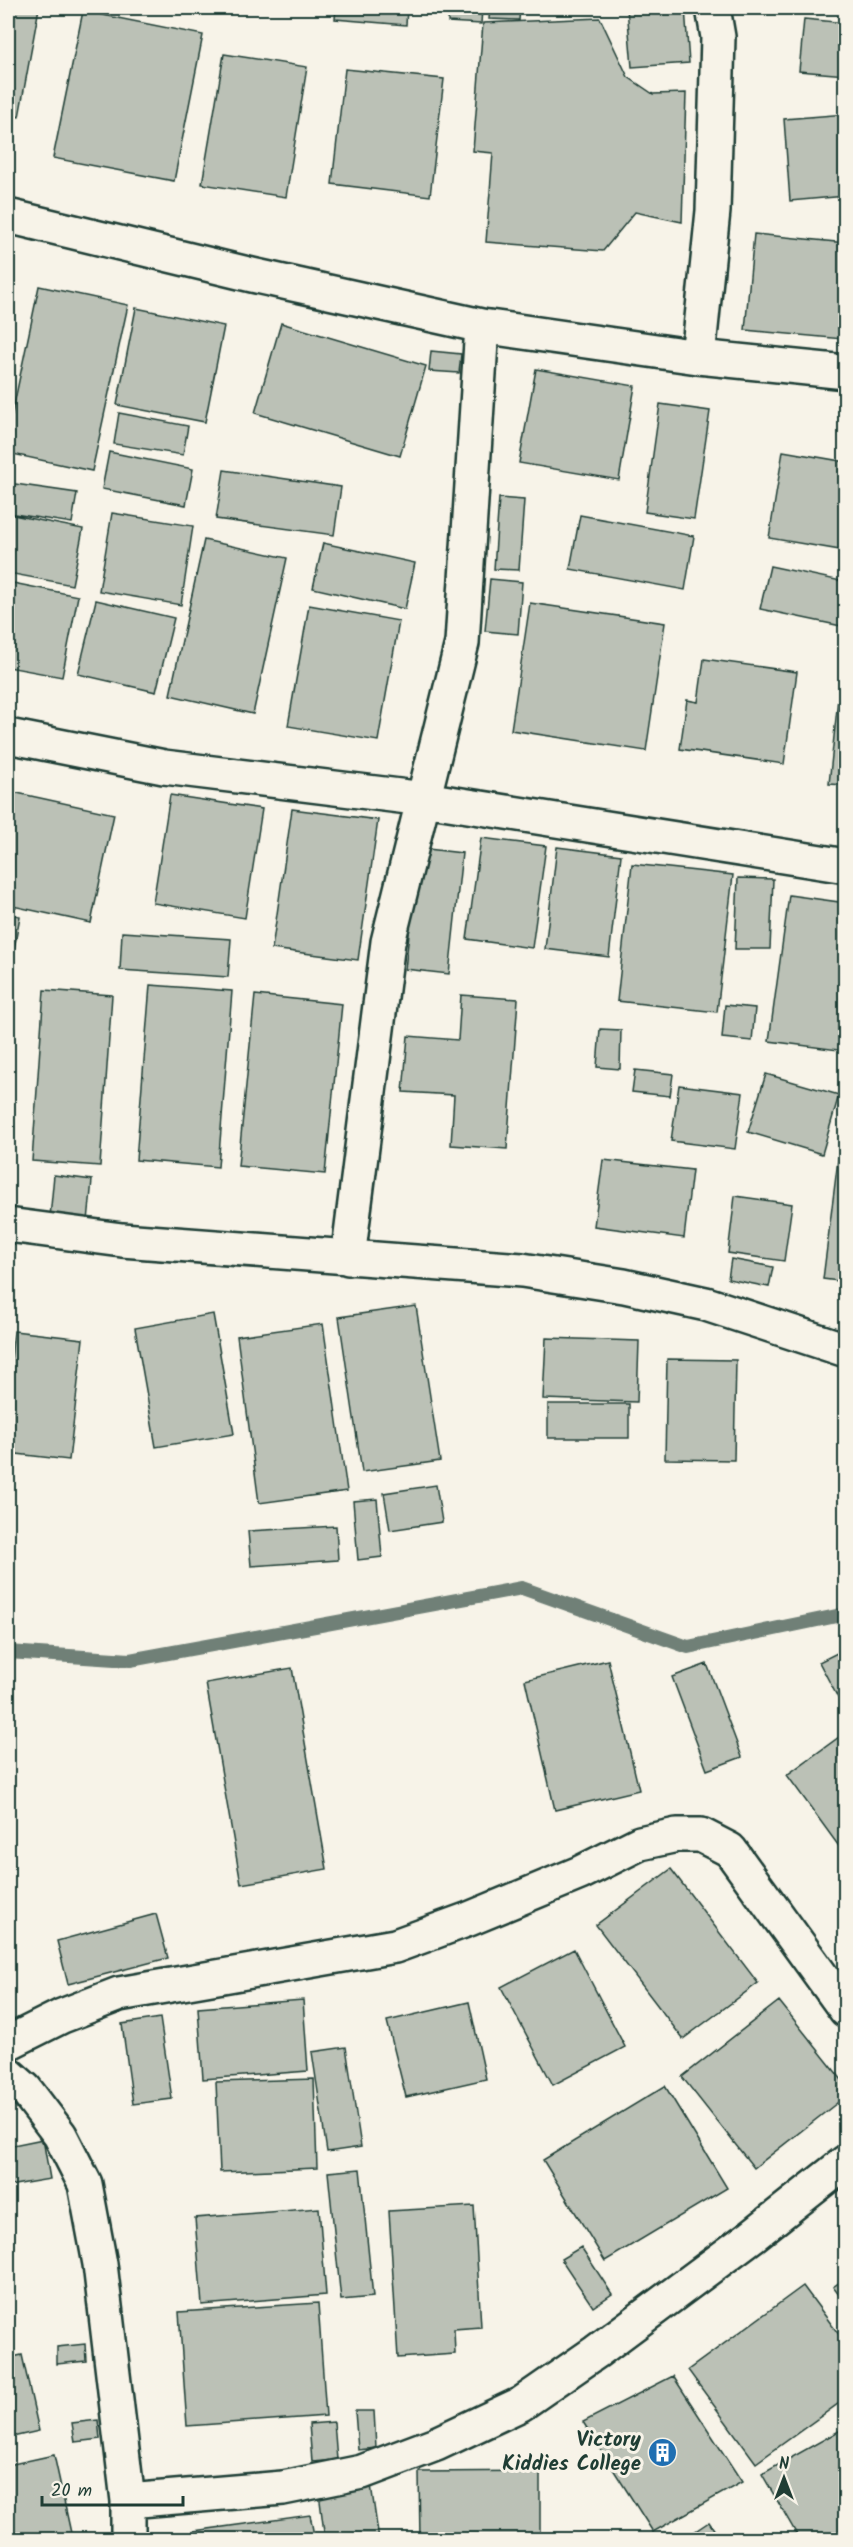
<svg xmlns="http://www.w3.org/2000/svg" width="853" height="2547" font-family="Kalam,sans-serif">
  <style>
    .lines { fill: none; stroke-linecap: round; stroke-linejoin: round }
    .stream { stroke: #6f8077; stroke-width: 14 }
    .building { fill: #bbc1b6; stroke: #1f3d34; stroke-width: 1.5 }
    .minor-casing { stroke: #1f3d34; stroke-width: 38 }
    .minor { stroke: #f7f3e8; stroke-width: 33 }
    .labels { text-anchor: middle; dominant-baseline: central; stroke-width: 6; stroke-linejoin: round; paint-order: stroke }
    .poi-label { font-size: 21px; font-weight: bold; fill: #1f3d34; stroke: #f7f3e8; text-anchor: end }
  </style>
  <rect width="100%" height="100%" fill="#f7f3e8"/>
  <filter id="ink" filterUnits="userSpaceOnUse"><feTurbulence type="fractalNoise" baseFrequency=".0167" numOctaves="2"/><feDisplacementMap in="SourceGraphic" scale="12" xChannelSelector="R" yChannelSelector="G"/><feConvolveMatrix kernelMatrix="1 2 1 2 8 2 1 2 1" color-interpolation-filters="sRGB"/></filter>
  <g filter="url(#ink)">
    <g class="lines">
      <!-- stream -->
      <path class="stream" d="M 8,1652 L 130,1660 L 522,1588 L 688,1647 L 846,1614"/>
    </g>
    <!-- building -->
    <path class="building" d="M 8,8 L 39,8 L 19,117 L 8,115 Z
      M 336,8 L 407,8 L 406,25 L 335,19 Z
      M 449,8 L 482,8 L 481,24 L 448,22 Z
      M 490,8 L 520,8 L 519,20 L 489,19 Z
      M 627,8 L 685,8 L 689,63 L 632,67 Z
      M 83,11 L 203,35 L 174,181 L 53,158 Z
      M 600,18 L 628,77 L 653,94 L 686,93 L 682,222 L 635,212 L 603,251 L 486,242 L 493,153 L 473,151 L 483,23 Z
      M 804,19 L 846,23 L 846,75 L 799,71 Z
      M 224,54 L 307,67 L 286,197 L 202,184 Z
      M 345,69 L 444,79 L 430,196 L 332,184 Z
      M 846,114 L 846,196 L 790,201 L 784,119 Z
      M 754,234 L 846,243 L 846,314 L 843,339 L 745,330 Z
      M 39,286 L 128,305 L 92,471 L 8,453 L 8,433 Z
      M 136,308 L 224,326 L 205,422 L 117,405 Z
      M 281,323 L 426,366 L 400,456 L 255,413 Z
      M 431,351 L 461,354 L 459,373 L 429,371 Z
      M 536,369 L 635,386 L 619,480 L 519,463 Z
      M 660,404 L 710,411 L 694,519 L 645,512 Z
      M 119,413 L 188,426 L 183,455 L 114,444 Z
      M 783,451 L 846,462 L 846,551 L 769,538 Z
      M 109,452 L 193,469 L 186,505 L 102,489 Z
      M 224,470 L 341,487 L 334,535 L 216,519 Z
      M 8,483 L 77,493 L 72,523 L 8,513 Z
      M 499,498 L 524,500 L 519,570 L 494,569 Z
      M 112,513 L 193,526 L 181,605 L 99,591 Z
      M 8,514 L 83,529 L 72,585 L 8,573 Z
      M 580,515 L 694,536 L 685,590 L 570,569 Z
      M 204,540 L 287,558 L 253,714 L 170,695 Z
      M 323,543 L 415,563 L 405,609 L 313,588 Z
      M 770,566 L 846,582 L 846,627 L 760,609 Z
      M 490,579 L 522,582 L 518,634 L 485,631 Z
      M 8,582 L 78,596 L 62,677 L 8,667 Z
      M 96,600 L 174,618 L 156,692 L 78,674 Z
      M 530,603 L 665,623 L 646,751 L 511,730 Z
      M 309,605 L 399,621 L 378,741 L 288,726 Z
      M 704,659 L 797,672 L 784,764 L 680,749 L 687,700 L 698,702 Z
      M 840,680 L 846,680 L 846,785 L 829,784 Z
      M 8,791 L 114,814 L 91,923 L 8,905 Z
      M 170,795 L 262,809 L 245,918 L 153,903 Z
      M 292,809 L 378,820 L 358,960 L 272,949 Z
      M 481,838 L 546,846 L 532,948 L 467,939 Z
      M 557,847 L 621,855 L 609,957 L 545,949 Z
      M 419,848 L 462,853 L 449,974 L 405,969 Z
      M 632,864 L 733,875 L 717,1012 L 617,1001 Z
      M 738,878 L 773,879 L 770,949 L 735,949 Z
      M 789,895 L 846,903 L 846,1051 L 769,1041 Z
      M 8,914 L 20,916 L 11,966 L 8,965 Z
      M 122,932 L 231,939 L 228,977 L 120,970 Z
      M 150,985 L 232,991 L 218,1167 L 136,1160 Z
      M 44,990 L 112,995 L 100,1166 L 32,1161 Z
      M 8,993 L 14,993 L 8,1097 Z
      M 255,995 L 342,1004 L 325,1174 L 238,1166 Z
      M 461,995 L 518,999 L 507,1149 L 451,1145 L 454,1095 L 403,1092 L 408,1036 L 458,1040 Z
      M 725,1005 L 755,1008 L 752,1041 L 722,1038 Z
      M 600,1029 L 621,1030 L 620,1069 L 597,1067 Z
      M 635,1070 L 673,1074 L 670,1096 L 632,1092 Z
      M 766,1074 L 839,1095 L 822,1154 L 748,1132 Z
      M 679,1085 L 743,1093 L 735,1149 L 671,1141 Z
      M 841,1136 L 846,1137 L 846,1282 L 823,1279 Z
      M 603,1160 L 692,1170 L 684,1238 L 594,1226 Z
      M 54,1175 L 92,1180 L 88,1221 L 50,1217 Z
      M 735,1196 L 792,1204 L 784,1261 L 728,1253 Z
      M 731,1259 L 773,1267 L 769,1287 L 728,1279 Z
      M 416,1306 L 440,1461 L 362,1472 L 339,1317 Z
      M 213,1314 L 234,1434 L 156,1447 L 135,1328 Z
      M 323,1324 L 347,1491 L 259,1503 L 237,1336 Z
      M 14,1331 L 83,1339 L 69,1460 L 8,1453 L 8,1388 Z
      M 546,1338 L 639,1341 L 637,1402 L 543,1399 Z
      M 667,1359 L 736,1360 L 734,1460 L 665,1459 Z
      M 548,1404 L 629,1404 L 629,1438 L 548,1438 Z
      M 436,1485 L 442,1522 L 390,1530 L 384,1493 Z
      M 377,1499 L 382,1557 L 358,1560 L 353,1501 Z
      M 336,1526 L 338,1560 L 251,1566 L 248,1531 Z
      M 845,1649 L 846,1649 L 846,1713 L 819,1662 Z
      M 608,1660 L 639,1790 L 555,1810 L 525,1680 Z
      M 707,1664 L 742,1757 L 707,1770 L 672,1677 Z
      M 292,1668 L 327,1869 L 241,1884 L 206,1683 Z
      M 846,1732 L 846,1856 L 787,1775 Z
      M 671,1869 L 758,1983 L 683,2039 L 596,1925 Z
      M 156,1914 L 168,1958 L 68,1984 L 57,1941 Z
      M 574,1949 L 625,2047 L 553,2085 L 501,1987 Z
      M 303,2000 L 308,2071 L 203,2079 L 198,2008 Z
      M 779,2001 L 846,2085 L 846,2096 L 754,2168 L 682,2077 Z
      M 469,2002 L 486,2079 L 406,2097 L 387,2021 Z
      M 160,2018 L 172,2099 L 133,2104 L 122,2024 Z
      M 346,2047 L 361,2147 L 327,2152 L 312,2052 Z
      M 314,2079 L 317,2168 L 220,2172 L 216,2082 Z
      M 665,2086 L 727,2188 L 605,2261 L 543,2160 Z
      M 43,2139 L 50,2179 L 8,2186 L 8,2146 Z
      M 360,2169 L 373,2297 L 341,2300 L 328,2172 Z
      M 474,2206 L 481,2327 L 454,2329 L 455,2354 L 398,2358 L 389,2211 Z
      M 319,2208 L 326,2295 L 202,2305 L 195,2218 Z
      M 581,2247 L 612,2294 L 593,2307 L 561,2259 Z
      M 846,2278 L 846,2304 L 833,2287 Z
      M 803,2286 L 846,2344 L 846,2398 L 756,2463 L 688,2370 Z
      M 318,2303 L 326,2416 L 187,2426 L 179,2312 Z
      M 85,2344 L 86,2361 L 57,2364 L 57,2347 Z
      M 22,2355 L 39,2431 L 8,2438 L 8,2358 Z
      M 673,2376 L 742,2482 L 653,2532 L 583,2422 Z
      M 355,2411 L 374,2411 L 376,2448 L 358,2450 Z
      M 98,2420 L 100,2439 L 75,2442 L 72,2423 Z
      M 334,2422 L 337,2460 L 312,2462 L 309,2424 Z
      M 846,2427 L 846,2527 L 824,2540 L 800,2540 L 762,2474 Z
      M 54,2455 L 71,2533 L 37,2540 L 8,2540 L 8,2465 Z
      M 540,2471 L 540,2540 L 420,2540 L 419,2472 Z
      M 371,2485 L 379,2540 L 325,2540 L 319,2493 Z
      M 310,2515 L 315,2540 L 195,2540 L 194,2531 Z
      M 709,2522 L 721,2540 L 682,2540 Z"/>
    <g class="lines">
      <defs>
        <path id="minor" d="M 8,216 L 252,275 L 482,326 L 698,357 L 846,372
          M 698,357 L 713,211 L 718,37 L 713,8
          M 8,736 L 164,767 L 424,799 L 846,866
          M 8,1225 L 122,1240 L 522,1270 L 624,1286 L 706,1304 L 846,1350
          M 348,1258 L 388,942 L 462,643 L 482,326
          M 8,2043 L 62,2016 L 119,1994 L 395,1946 L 469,1919 L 580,1873 L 640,1843 L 677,1835 L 701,1835 L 730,1850 L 846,2010
          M 8,2074 L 25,2089 L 60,2135 L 85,2184 L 100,2264 L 128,2501 L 128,2540
          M 128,2501 L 283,2488 L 362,2472 L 436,2444 L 521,2404 L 596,2352 L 752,2236 L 846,2162"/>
      </defs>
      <!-- minor casing -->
      <use href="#minor" class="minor-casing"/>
      <!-- minor -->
      <use href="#minor" class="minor"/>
    </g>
  </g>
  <!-- icons -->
  <defs>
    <symbol id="building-disc" viewBox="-11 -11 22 22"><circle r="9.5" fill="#1f6fb2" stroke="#f7f3e8"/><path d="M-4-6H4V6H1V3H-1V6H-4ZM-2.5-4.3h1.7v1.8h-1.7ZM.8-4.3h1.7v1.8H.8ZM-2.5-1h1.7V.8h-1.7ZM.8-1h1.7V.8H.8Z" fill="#fff"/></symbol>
  </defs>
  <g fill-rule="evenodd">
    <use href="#building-disc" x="646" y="2436" width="33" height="33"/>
  </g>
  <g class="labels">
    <!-- poi labels -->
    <g class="poi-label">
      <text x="641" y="2440">Victory<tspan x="641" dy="24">Kiddies College</tspan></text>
    </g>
  </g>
  <!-- margin -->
  <rect width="853" height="2547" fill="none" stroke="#f7f3e8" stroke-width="30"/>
  <rect x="15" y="15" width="823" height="2517" fill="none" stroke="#1f3d34" stroke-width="2" filter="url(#ink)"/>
  <!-- north arrow -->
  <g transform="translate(784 2478)" stroke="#f7f3e8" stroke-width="4.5" paint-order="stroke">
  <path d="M0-4.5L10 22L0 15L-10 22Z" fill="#1f3d34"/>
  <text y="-9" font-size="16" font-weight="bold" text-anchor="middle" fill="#1f3d34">N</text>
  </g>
  <!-- scale -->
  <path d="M42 2496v9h141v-9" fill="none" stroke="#1f3d34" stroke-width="3"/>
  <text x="51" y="2496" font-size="18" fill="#1f3d34" stroke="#f7f3e8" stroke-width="4.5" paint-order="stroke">20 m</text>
</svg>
